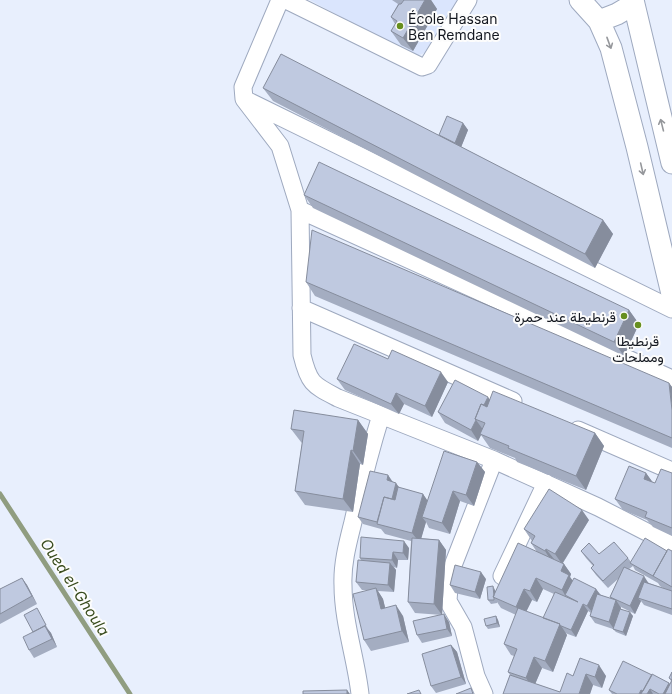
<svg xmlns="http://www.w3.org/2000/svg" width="672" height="694" font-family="Inter,Vazirmatn,sans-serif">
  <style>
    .built { fill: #dae5fd }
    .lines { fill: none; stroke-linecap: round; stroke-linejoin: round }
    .stream { stroke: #909d80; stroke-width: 5 }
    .minor-casing { stroke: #9ea9bf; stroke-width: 19 }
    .tertiary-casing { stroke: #9ea9bf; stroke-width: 23 }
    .minor { stroke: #fff; stroke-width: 17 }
    .tertiary { stroke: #fff; stroke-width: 21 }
    .wall { fill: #a4adc1; fill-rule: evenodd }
    .shaded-wall { fill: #868d9d }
    .building { fill: #bfc9e0; stroke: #868d9d }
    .oneway { stroke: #95979b }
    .poi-dot { fill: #678f1e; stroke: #fcfcfc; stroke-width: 1.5 }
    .labels { text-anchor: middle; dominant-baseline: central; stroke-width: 4; stroke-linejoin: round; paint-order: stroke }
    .poi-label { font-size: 14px; fill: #141820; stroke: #fcfcfc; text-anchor: start }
    .water-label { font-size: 15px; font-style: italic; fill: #384b1d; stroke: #fcfcfc }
  </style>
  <rect width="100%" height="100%" fill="#e8effd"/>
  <!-- built -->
  <path class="built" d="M 310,0 L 457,0 L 427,52 L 419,55 L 411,55 Z"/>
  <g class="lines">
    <!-- stream -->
    <path class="stream" d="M 0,494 L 130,694"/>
    <defs>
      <path id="minor" d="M 280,0 L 243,87 L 244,99 L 280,146 L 300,210 L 302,355 C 309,384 313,385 338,398 L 494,460 L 598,507 L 672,545
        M 286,0 L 422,67 L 428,65 L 468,0
        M 248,101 L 672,309
        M 300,210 L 672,379
        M 301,308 L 513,401
        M 578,430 L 672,471
        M 502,576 L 546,483
        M 360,694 C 356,658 343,622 343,585 C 342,564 348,542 353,522 C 361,486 370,451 381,415
        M 484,694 L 476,676 L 463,627 L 448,601 L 450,573 L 494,460"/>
      <path id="tertiary" d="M 580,0 L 599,21 L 611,48 L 637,147 L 672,294
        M 633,0 L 672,163
        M 599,21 L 617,14 L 634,4"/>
    </defs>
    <!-- minor casing -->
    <use href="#minor" class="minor-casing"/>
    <!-- tertiary casing -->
    <use href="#tertiary" class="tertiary-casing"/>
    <!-- minor -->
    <use href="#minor" class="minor"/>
    <!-- tertiary -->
    <use href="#tertiary" class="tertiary"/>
  </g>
  <!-- wall -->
  <path class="wall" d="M 392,0 L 431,0 L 437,9 L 413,51 L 401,45 L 391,31 L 395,24 L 391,17 L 398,4 Z
    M 263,88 L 439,135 L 463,123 L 468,130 L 461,147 L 603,220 L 613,234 L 595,268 L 273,101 Z
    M 304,195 L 629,310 L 639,324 L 624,356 L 313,208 Z
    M 306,282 L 669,383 L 672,387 L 672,448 L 315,296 Z
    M 388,359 L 448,382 L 432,417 L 404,404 L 399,414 L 345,390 L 337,379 Z
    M 490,399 L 595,433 L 604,446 L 586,490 L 517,462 L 515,458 L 490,448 L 481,435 L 478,441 L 445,423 L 438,412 Z
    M 358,420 L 368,434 L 363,465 L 360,464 L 353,512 L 305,505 L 295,491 L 302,443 L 301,442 L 291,429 Z
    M 477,462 L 485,472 L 474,506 L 460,501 L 450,534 L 429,528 L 426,522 L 421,538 L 439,540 L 446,550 L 442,615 L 415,613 L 408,602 L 411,541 L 385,534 L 381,529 L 363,524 L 358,517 L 388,475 L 393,482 L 400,488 L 423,494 L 427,501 Z
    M 646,473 L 653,483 L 655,483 L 672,473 L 672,536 L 653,527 L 647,520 L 623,510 L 615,499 Z
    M 589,520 L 563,563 L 564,564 L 571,574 L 570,577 L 572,580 L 596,589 L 601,595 L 611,599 L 610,597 L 618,579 L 608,588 L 596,575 L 591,568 L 593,566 L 586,558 L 581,551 L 599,554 L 628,558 L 631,562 L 667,551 L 672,551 L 672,615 L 644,605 L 641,601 L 635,614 L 621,607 L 621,609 L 633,616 L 626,636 L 616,632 L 613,629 L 595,623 L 590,616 L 591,613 L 588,611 L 576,637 L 565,633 L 567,635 L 553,672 L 542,668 L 535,684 L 560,692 L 573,676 L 580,658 L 606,676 L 602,688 L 593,685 L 590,694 L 503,694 L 510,675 L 508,672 L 514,656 L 511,655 L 504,644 L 516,615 L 501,608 L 497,602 L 497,603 L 491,604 L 488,600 L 495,590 L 496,592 L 537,552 L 531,543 L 532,541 L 524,529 ZM 633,566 L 635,570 L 658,583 L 660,586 L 663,588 L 649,583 L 629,569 ZM 543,589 L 554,594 L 544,618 L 526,612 L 532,600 L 537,602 Z
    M 409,548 L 408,560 L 398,560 L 397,568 L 394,567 L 396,570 L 394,592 L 378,591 L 383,599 L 385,608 L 403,616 L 409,642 L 371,651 L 364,640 L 368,590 L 362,590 L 356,582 L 361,560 L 360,558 Z
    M 22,578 L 27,585 L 37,604 L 0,624 L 0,589 Z
    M 486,579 L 480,599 L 455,593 L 450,585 Z
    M 39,612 L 48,629 L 51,633 L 57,647 L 34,658 L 29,650 L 33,632 Z
    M 496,616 L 498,620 L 500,627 L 488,629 L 486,626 Z
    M 449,622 L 452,636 L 422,643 L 417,635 Z
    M 451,645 L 457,652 L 466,684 L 436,693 L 431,686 Z
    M 672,672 L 672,694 L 612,694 L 609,690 L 652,675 L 669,683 L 670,684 L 671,681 L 669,678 Z"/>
  <!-- shaded-wall -->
  <path class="shaded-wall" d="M 425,0 L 431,0 L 437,9 L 413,51 L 403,38 Z
    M 463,123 L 468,130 L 460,150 L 455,143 Z
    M 603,220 L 613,234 L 595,268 L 585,254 Z
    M 629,310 L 639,324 L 624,356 L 614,342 Z
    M 441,372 L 448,382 L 432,417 L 425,406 Z
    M 669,383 L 672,387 L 672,410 Z
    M 396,393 L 404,404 L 399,414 L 391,404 Z
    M 488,397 L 496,408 L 485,423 L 476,419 Z
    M 358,420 L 368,434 L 363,465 L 353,451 Z
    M 476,420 L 484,431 L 480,434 L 481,435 L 478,441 L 471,430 Z
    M 595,433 L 604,446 L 586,490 L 576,476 Z
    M 351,450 L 360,464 L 353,512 L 343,499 Z
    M 477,462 L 485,472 L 474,506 L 466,495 Z
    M 646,473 L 654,484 L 644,479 Z
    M 388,475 L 393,483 L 387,480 Z
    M 396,483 L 401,490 L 397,507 L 392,499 Z
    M 453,491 L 460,501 L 450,534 L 442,523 Z
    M 423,494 L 430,504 L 422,517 L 426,522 L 420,543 L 412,533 Z
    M 582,510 L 589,520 L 562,564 L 555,554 Z
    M 439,540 L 446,550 L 442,615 L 434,604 Z
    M 404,541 L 409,548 L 408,560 L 403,553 Z
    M 546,549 L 554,559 L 552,562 L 545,551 Z
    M 393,552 L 398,560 L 397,568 L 392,560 Z
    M 390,563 L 396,570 L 394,592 L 388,585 Z
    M 564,564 L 571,574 L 570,577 L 576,585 L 565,595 L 562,590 L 561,571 Z
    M 481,572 L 486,579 L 480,599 L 475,592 Z
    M 644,576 L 649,584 L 638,598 L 641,601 L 635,614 L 630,606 Z
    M 22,578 L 27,585 L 37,604 L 32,596 Z
    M 536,578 L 543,589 L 537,602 L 530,591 Z
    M 493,586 L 495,590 L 496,598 L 494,597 Z
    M 376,588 L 383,599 L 388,619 L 381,609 Z
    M 524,589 L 532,600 L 523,618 L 516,607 Z
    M 596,589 L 601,596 L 593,613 L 587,606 Z
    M 616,600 L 621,608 L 614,629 L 609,622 Z
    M 583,604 L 588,611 L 576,637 L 571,630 Z
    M 396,605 L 403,616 L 409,642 L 402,631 Z
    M 630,612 L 633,616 L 626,636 L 623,632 Z
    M 444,614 L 449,622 L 452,636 L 447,629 Z
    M 496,616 L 498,620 L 500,627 L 497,623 Z
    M 560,624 L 567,635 L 553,672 L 545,661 Z
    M 45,626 L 51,633 L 57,647 L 52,639 Z
    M 451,645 L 457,652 L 466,684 L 461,677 Z
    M 534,657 L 542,668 L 533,689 L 526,678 Z
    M 599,665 L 606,676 L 602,688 L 595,677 Z
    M 586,674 L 593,685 L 590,694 L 579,694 Z
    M 669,683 L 672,687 L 672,694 L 663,694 Z
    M 650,689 L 653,694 L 647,694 Z
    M 347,690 L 350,694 L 347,694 Z
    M 641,690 L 644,694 L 639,694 Z"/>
  <!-- building -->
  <path class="building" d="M 404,0 L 425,0 L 403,38 L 391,31 L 397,21 L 391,17 L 399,4 L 401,4 Z
    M 281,54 L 603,220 L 585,254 L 263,88 Z
    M 447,116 L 463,123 L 455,143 L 439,135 Z
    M 319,162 L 629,310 L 614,342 L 304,195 Z
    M 312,230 L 669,383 L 672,410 L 672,438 L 306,282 Z
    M 354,344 L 388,359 L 392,350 L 441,372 L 425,406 L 396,393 L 391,404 L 337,379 Z
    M 455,380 L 488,397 L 484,405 L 481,404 L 475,419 L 476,420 L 471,430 L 438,412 Z
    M 493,391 L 595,433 L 576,476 L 508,448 L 509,446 L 480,434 L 485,423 L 475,419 L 481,404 L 487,407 Z
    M 294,410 L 358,420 L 353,451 L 351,450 L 343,499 L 295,491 L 304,431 L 291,429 Z
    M 444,451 L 477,462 L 466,495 L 453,491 L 442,523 L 422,517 Z
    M 629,466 L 646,473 L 644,479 L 655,483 L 661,469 L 672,473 L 672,528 L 645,517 L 647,512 L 615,499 Z
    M 370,471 L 388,475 L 387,480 L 396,483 L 392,499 L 384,497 L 377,522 L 358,517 Z
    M 398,487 L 423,494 L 412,533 L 377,524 L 384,497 L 395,500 Z
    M 549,489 L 582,510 L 555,554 L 546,549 L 545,551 L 531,543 L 535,536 L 524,529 Z
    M 361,537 L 404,541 L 403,553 L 393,552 L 392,560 L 360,558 Z
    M 412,538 L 439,540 L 434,604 L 408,602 Z
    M 645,538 L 667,551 L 653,576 L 630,563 Z
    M 614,542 L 628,558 L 603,581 L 591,568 L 594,565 L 581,551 L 589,543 L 599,554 Z
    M 518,543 L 564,564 L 561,571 L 569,575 L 562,590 L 536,578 L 530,591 L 524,589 L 516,607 L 493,597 Z
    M 668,549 L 672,551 L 672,587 L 653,576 Z
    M 358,560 L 390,563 L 388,585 L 356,582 Z
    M 455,565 L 481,572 L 475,592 L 450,585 Z
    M 624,567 L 644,576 L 630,606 L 610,597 Z
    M 22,578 L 32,596 L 0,614 L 0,589 Z
    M 574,578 L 596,589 L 587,606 L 583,604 L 571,630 L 559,625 L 560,624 L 543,618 L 555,592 L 578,602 L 565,595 Z
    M 644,582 L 672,591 L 672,609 L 638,598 Z
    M 493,586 L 494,596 L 493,597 L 494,597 L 494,600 L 488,600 L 487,587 Z
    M 376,588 L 381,609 L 396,605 L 402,631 L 364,640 L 353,594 Z
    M 597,594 L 616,600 L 609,622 L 590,616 Z
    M 37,608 L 46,625 L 33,632 L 24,615 Z
    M 518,608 L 560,624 L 545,661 L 534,657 L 526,678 L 508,672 L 517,649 L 504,644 Z
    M 620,609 L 630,612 L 623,632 L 613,629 Z
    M 444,614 L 447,629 L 417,635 L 413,621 Z
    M 496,616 L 497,623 L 486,626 L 484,619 Z
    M 45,626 L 52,639 L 29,650 L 23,637 Z
    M 451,645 L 461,677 L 431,686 L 422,654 Z
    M 580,658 L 599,665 L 595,677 L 586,674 L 579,694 L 503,694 L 510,675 L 560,692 L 567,673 L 573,676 Z
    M 623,661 L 652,675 L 643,691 L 641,690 L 639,694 L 617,694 L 609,690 Z
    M 672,672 L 672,694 L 665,694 L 672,680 L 669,678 Z
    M 652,674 L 669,683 L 663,694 L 659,694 L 650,689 L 647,694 L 641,694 Z
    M 471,688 L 473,694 L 456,694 Z
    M 347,690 L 347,694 L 303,694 L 303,691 Z
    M 419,690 L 421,694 L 407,694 Z"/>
  <!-- one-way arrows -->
  <defs><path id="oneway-shaft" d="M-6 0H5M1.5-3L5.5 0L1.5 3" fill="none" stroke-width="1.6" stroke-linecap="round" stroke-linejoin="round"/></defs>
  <g class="oneway">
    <use href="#oneway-shaft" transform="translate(609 43) rotate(70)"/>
    <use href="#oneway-shaft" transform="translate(662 125) rotate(-104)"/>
    <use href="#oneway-shaft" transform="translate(642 169) rotate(77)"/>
  </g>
  <!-- markers -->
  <g class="poi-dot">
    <circle cx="400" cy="26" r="4"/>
    <circle cx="624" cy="316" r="4"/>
    <circle cx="638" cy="325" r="4"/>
  </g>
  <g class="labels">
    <!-- poi labels -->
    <g class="poi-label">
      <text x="408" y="18">École Hassan<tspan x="408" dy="16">Ben Remdane</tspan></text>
      <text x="616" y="316" text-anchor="end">قرنطيطة عند حمرة</text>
      <text x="638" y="340" text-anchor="middle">قرنطيطا<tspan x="638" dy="16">ومملحات</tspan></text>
    </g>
    <!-- water labels -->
    <g class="water-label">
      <text transform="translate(75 587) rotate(57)">Oued el-Ghoula</text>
    </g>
  </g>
</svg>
